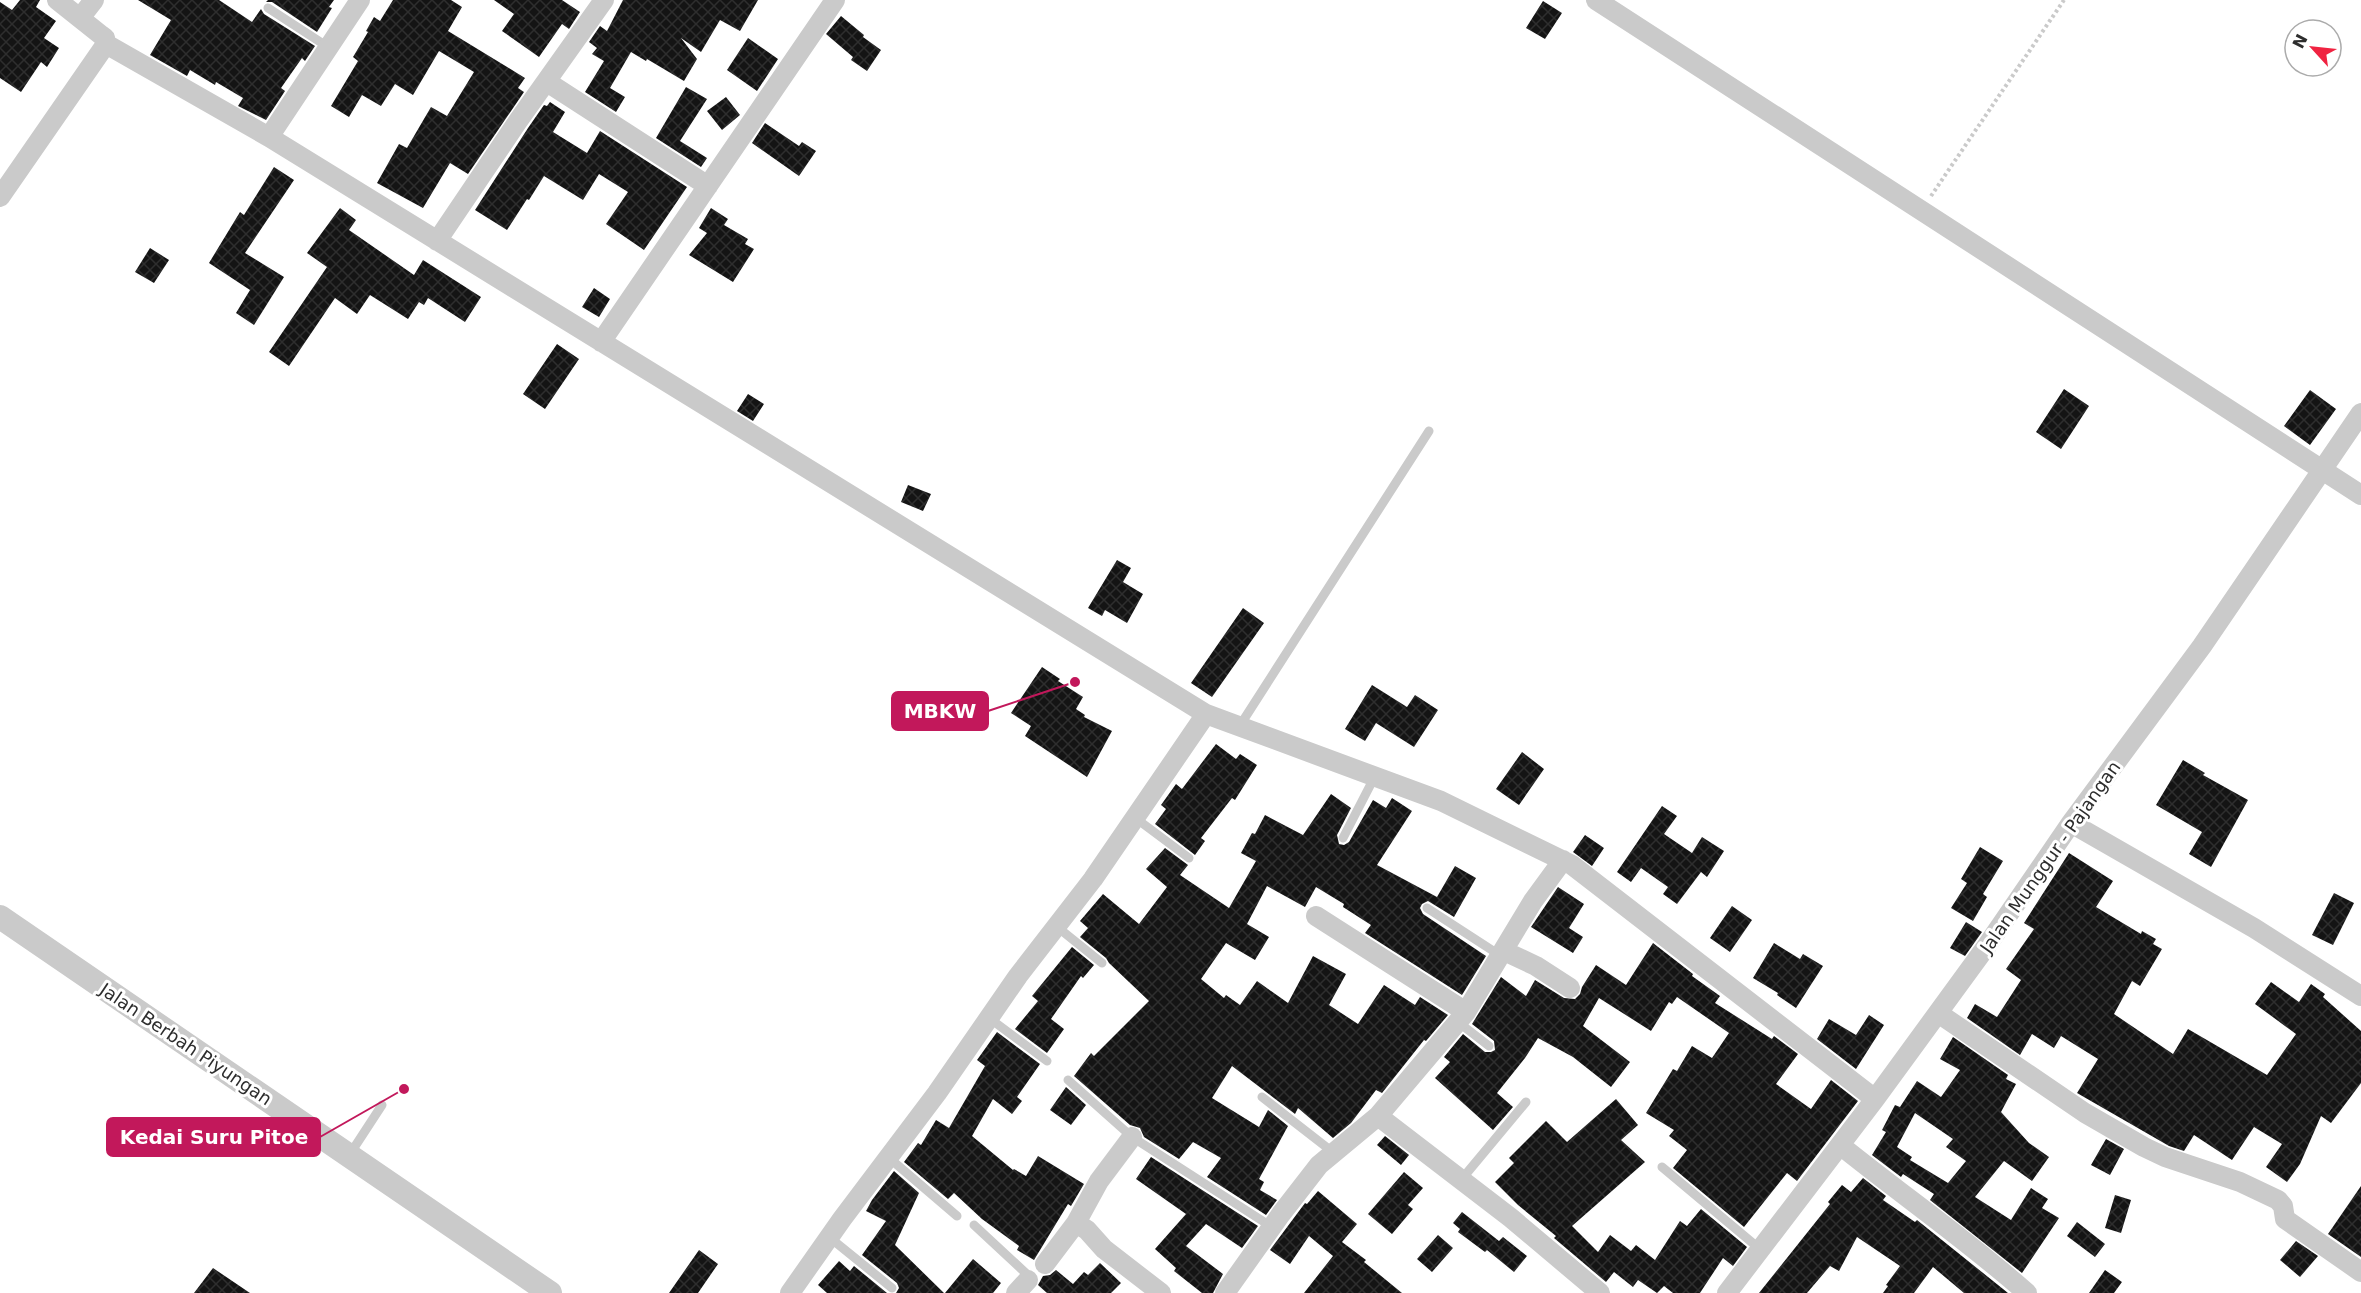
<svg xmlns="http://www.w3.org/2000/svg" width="2361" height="1293" font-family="'DejaVu Sans',sans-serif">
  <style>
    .building { fill: url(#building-cross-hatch); fill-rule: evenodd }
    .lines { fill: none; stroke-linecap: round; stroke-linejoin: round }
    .path { stroke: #cacaca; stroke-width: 4; stroke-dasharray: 3 3; stroke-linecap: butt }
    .service { stroke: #cacaca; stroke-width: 9 }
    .minor { stroke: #cacaca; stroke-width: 20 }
    .tertiary { stroke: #cacaca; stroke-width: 24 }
    .labels { text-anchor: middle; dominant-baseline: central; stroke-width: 6; stroke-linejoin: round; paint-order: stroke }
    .street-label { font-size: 18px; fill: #2d2d2d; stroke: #fff }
    .leader { fill: none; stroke: #c2185b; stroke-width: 2 }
    .callout-dot { fill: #c2185b; stroke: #fff; stroke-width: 2 }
    .callout { fill: #c2185b; stroke: #c2185b; stroke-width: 2 }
    .callout-label { font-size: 20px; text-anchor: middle; font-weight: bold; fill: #fff }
  </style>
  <defs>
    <pattern id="building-cross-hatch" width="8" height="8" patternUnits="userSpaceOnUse" patternTransform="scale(1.5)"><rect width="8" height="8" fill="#141414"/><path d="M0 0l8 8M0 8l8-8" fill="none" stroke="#2e2e2e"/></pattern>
  </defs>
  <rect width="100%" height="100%" fill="#fff"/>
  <!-- building -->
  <path class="building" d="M 20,0 L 40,0 L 36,7 L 56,21 L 44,38 L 59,48 L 47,67 L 41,62 L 21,92 L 0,78 L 0,2 L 12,10 Z
    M 138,0 L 219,0 L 252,22 L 261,9 L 264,14 L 315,46 L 305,61 L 302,58 L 281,88 L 285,91 L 266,120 L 238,106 L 243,98 L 216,82 L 215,85 L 190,70 L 187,76 L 150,55 L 171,20 Z
    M 268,0 L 334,0 L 329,7 L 332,8 L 317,32 L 272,2 L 266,2 Z
    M 393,0 L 451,0 L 462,7 L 448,31 L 525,78 L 518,88 L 524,92 L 468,174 L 450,163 L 423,208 L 377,183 L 399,144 L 407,148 L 431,107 L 447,116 L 474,72 L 439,51 L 413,95 L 395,84 L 381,106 L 362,95 L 349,117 L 331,106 L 358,61 L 353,57 L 368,32 L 366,31 L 374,17 L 380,21 Z
    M 494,0 L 562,0 L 580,12 L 569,29 L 562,24 L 539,57 L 502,31 L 514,14 Z
    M 623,0 L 758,0 L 740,31 L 720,20 L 701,52 L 681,38 L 697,59 L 684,81 L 647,59 L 646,61 L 631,52 L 610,88 L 625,97 L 616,112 L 585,92 L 604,61 L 592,54 L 597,48 L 589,42 L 600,26 L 607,31 Z
    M 1543,1 L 1562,13 L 1545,39 L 1526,28 Z
    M 841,16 L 864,35 L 863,37 L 881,50 L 867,71 L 851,60 L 853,57 L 826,34 Z
    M 748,38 L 778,59 L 757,91 L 727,70 Z
    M 686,87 L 707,99 L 680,141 L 707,158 L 701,167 L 656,138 Z
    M 726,97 L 740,115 L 722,130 L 707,111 Z
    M 550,102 L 565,112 L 553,132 L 587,153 L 600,131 L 687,187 L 644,250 L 606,224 L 628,192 L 599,174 L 583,200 L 544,176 L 529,200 L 527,199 L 507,230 L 475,210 L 528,128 L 544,105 L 547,106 Z
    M 765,123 L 799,146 L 802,142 L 816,151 L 799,176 L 752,143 Z
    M 274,167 L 294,180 L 245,253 L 284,277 L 254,325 L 236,313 L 250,290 L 209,263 L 240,212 L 244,215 Z
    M 340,208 L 356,220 L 349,230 L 414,275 L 423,260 L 481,297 L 465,322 L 428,298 L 424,305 L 419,302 L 408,319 L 370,295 L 357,314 L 335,298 L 289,366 L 269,352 L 327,267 L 307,253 Z
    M 711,208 L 728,219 L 724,225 L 748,239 L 745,244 L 754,249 L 733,282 L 689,255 L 707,233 L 699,228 Z
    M 150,248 L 169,260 L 154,283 L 135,272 Z
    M 594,288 L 610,299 L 599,317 L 582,307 Z
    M 557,344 L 579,359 L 545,409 L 523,394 Z
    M 2064,389 L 2089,406 L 2061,449 L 2036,432 Z
    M 2310,390 L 2336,409 L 2310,445 L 2284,426 Z
    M 748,394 L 764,404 L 753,421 L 737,411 Z
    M 908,485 L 931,494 L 923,511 L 901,502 Z
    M 1117,560 L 1131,568 L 1123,582 L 1143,594 L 1127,623 L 1105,610 L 1102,616 L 1088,608 Z
    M 1243,608 L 1264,623 L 1212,697 L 1191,683 Z
    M 1042,667 L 1060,679 L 1058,681 L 1083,697 L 1076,709 L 1085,715 L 1084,717 L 1112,731 L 1087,777 L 1025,736 L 1031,726 L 1011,713 Z
    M 1372,685 L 1407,707 L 1415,695 L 1438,710 L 1414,747 L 1376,723 L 1365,741 L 1345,729 Z
    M 1216,744 L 1236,759 L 1240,754 L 1257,765 L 1235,800 L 1232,798 L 1201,838 L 1205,841 L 1195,855 L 1155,824 L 1166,809 L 1161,805 L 1176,784 L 1182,789 Z
    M 1522,752 L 1544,769 L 1519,805 L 1496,789 Z
    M 2183,760 L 2205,773 L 2203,775 L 2248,800 L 2211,867 L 2189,854 L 2202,832 L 2156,805 Z
    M 1331,794 L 1351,808 L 1337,835 L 1339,844 L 1344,845 L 1349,842 L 1373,800 L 1386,808 L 1392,798 L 1412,811 L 1377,865 L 1437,897 L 1455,866 L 1476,878 L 1454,917 L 1428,901 L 1422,904 L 1420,908 L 1423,914 L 1486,956 L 1462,995 L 1365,933 L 1371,925 L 1343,907 L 1344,904 L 1316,887 L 1305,907 L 1267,886 L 1247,924 L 1269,937 L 1255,960 L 1226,943 L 1201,979 L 1224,998 L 1226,995 L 1240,1005 L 1257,981 L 1288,1003 L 1313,956 L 1346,974 L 1329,1005 L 1358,1024 L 1384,985 L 1415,1005 L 1420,997 L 1448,1015 L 1426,1041 L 1424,1040 L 1382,1093 L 1376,1090 L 1351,1123 L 1333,1138 L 1298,1108 L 1295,1114 L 1232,1066 L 1212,1098 L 1259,1127 L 1268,1110 L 1288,1126 L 1259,1179 L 1264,1182 L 1260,1190 L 1277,1200 L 1266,1215 L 1207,1177 L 1221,1158 L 1193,1142 L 1179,1159 L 1144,1137 L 1140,1128 L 1130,1125 L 1074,1076 L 1091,1053 L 1094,1056 L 1149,1001 L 1109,963 L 1106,958 L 1080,937 L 1088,928 L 1080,921 L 1103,894 L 1139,924 L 1167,887 L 1146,869 L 1165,848 L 1188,865 L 1180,875 L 1229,908 L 1256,861 L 1241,853 L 1252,833 L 1255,834 L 1265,815 L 1303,835 Z
    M 1662,806 L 1677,816 L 1664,834 L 1692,853 L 1702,837 L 1724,851 L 1707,877 L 1701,872 L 1677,904 L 1663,894 L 1668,887 L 1641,868 L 1631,882 L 1617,872 Z
    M 1585,835 L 1604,848 L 1592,866 L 1573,852 Z
    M 1980,847 L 2003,861 L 1983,894 L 1987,897 L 1973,921 L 1951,908 L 1967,883 L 1961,879 Z
    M 2069,853 L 2113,881 L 2096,907 L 2141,934 L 2142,931 L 2156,939 L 2153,944 L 2162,949 L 2140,986 L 2132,981 L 2114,1014 L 2173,1054 L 2188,1029 L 2267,1075 L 2296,1034 L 2255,1004 L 2271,982 L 2299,1002 L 2311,984 L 2325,994 L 2323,997 L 2361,1031 L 2361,1083 L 2331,1123 L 2321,1116 L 2300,1164 L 2287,1182 L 2266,1167 L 2282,1144 L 2254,1127 L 2232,1160 L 2194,1135 L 2184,1151 L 2169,1146 L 2077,1093 L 2098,1059 L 2061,1036 L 2054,1048 L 2032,1034 L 2020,1055 L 1967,1018 L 1975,1004 L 1997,1017 L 2021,980 L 2006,969 L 2034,929 L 2024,923 Z
    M 1558,887 L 1584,904 L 1569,928 L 1583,937 L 1573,953 L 1531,927 Z
    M 2334,893 L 2354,903 L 2333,945 L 2312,935 Z
    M 1732,906 L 1752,920 L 1730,952 L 1710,938 Z
    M 1966,922 L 1982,932 L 1965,956 L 1950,948 Z
    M 1653,943 L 1693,974 L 1692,976 L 1720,996 L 1715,1003 L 1772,1039 L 1774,1036 L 1798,1054 L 1776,1084 L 1811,1109 L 1831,1080 L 1858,1101 L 1797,1181 L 1787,1173 L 1744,1227 L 1673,1168 L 1687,1150 L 1669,1136 L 1674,1130 L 1646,1113 L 1673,1069 L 1677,1071 L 1692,1046 L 1712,1058 L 1729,1033 L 1677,997 L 1672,1004 L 1669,1002 L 1651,1031 L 1599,998 L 1583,1026 L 1630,1062 L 1611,1087 L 1573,1057 L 1538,1038 L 1525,1058 L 1497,1093 L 1513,1107 L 1493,1130 L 1435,1078 L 1450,1062 L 1444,1057 L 1463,1034 L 1485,1052 L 1491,1052 L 1495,1050 L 1494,1041 L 1472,1024 L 1501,977 L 1526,996 L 1535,980 L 1564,998 L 1575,999 L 1580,994 L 1582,987 L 1596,965 L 1626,985 Z
    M 1774,943 L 1800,959 L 1803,954 L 1823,966 L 1796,1008 L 1777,995 L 1778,993 L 1753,978 Z
    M 1072,947 L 1094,965 L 1083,978 L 1081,976 L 1051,1019 L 1064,1029 L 1047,1053 L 1015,1029 L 1038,1001 L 1032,996 Z
    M 1869,1015 L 1884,1025 L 1856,1069 L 1817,1039 L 1829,1019 L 1856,1035 Z
    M 997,1032 L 1040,1064 L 1017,1097 L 1022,1101 L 1012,1114 L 993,1099 L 972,1136 L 1013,1170 L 1014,1169 L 1026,1176 L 1038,1156 L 1084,1184 L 1071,1206 L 1068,1204 L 1034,1260 L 1017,1250 L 1019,1246 L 982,1219 L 954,1193 L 948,1199 L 904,1162 L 918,1143 L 921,1145 L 936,1120 L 949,1128 L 985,1066 L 977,1060 Z
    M 1953,1037 L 2008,1075 L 2006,1079 L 2016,1084 L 2001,1112 L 2029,1143 L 2049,1157 L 2032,1181 L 2004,1161 L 1975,1197 L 2011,1220 L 2031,1188 L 2048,1199 L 2042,1208 L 2059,1218 L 2022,1273 L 1930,1200 L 1934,1194 L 1903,1174 L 1901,1177 L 1872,1155 L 1886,1132 L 1882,1130 L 1895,1105 L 1900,1107 L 1917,1081 L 1941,1097 L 1960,1070 L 1940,1059 ZM 1915,1113 L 1953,1139 L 1946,1147 L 1966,1161 L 1948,1183 L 1910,1160 L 1912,1157 L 1897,1147 Z
    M 1066,1087 L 1086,1105 L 1071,1125 L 1050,1110 Z
    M 1616,1099 L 1638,1125 L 1621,1140 L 1645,1162 L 1572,1226 L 1598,1252 L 1610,1235 L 1631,1251 L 1636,1245 L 1655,1260 L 1680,1221 L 1687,1226 L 1701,1209 L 1747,1247 L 1733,1266 L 1723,1258 L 1700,1293 L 1673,1293 L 1664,1286 L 1657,1293 L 1638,1280 L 1633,1287 L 1614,1272 L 1606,1282 L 1554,1238 L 1556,1236 L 1518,1205 L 1495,1182 L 1514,1163 L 1509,1158 L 1546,1121 L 1567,1142 Z
    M 1385,1136 L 1409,1155 L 1401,1165 L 1377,1145 Z
    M 2106,1139 L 2124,1149 L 2110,1175 L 2091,1165 Z
    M 1151,1157 L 1258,1226 L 1242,1248 L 1206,1224 L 1186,1246 L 1223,1274 L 1213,1293 L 1202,1293 L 1174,1271 L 1176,1268 L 1155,1249 L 1186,1214 L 1136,1179 Z
    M 894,1171 L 919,1193 L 895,1245 L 944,1293 L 896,1293 L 899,1288 L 897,1283 L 862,1255 L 886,1221 L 866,1211 L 872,1200 Z
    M 1404,1172 L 1423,1188 L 1408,1205 L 1413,1209 L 1392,1234 L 1368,1214 Z
    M 1863,1178 L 1886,1196 L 1883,1200 L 1915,1222 L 1917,1220 L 2008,1293 L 1964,1293 L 1933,1267 L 1914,1293 L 1883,1293 L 1888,1286 L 1886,1285 L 1900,1266 L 1857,1237 L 1839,1271 L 1830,1266 L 1807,1293 L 1759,1293 L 1830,1204 L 1828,1202 L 1842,1185 L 1851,1192 Z
    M 2361,1186 L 2361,1257 L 2328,1234 Z
    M 1318,1191 L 1357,1224 L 1342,1242 L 1366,1260 L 1364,1262 L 1402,1293 L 1304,1293 L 1333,1256 L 1309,1236 L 1290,1264 L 1270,1250 L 1305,1203 L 1307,1204 Z
    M 2115,1195 L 2131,1200 L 2121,1233 L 2105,1228 Z
    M 1462,1212 L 1499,1241 L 1503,1237 L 1527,1256 L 1514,1272 L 1487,1250 L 1485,1252 L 1458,1232 L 1460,1229 L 1453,1223 Z
    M 2077,1222 L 2105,1244 L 2095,1257 L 2067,1236 Z
    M 1438,1235 L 1453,1248 L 1432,1272 L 1417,1259 Z
    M 2296,1241 L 2318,1256 L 2300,1277 L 2280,1260 Z
    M 699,1250 L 718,1264 L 698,1293 L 669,1293 Z
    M 973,1259 L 1001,1283 L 993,1293 L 945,1293 Z
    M 839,1261 L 850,1271 L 854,1266 L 887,1293 L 827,1293 L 818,1285 Z
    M 1100,1263 L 1121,1283 L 1111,1293 L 1047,1293 L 1038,1285 L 1043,1276 L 1050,1275 L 1056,1270 L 1073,1284 L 1084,1272 L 1088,1275 Z
    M 213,1268 L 250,1293 L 194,1293 Z
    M 2105,1270 L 2122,1282 L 2114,1293 L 2089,1293 Z"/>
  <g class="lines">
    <!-- path -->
    <path class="path" d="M 1931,196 L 2064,0"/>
    <!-- service -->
    <path class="service" d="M 268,8 L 328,47
      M 1239,727 L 1429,431
      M 1134,817 L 1189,858
      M 1343,838 L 1375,776
      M 1427,908 L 1501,956
      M 1056,926 L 1102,963
      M 989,1018 L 1047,1061
      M 1458,1022 L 1489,1046
      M 1068,1080 L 1132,1137 L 1272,1227
      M 1262,1097 L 1334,1153
      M 350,1154 L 382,1105
      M 888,1157 L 957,1216
      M 1662,1167 L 1761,1250
      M 1461,1180 L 1526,1102
      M 974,1225 L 1030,1277
      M 829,1237 L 892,1288"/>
    <!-- minor -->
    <path class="minor" d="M 57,0 L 101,35 L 105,38 L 106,44 L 269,137 L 1206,714 L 1441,801 L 1572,865 L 1875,1099
      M 1596,0 L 2361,495
      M 80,18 L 94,0
      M 547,82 L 708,186
      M 269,137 L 360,0
      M 0,197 L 106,44
      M 437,241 L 518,121 L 604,0
      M 601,342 L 835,0
      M 2071,823 L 2254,928 L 2361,996
      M 1316,916 L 1466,1012
      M 1504,951 L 1536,966 L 1570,988
      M 1938,1013 L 2085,1113 L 2144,1147 L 2165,1157 L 2240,1182 L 2278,1200 L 2283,1206 L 2285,1219 L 2361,1272
      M 1378,1116 L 1511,1218 L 1600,1293
      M 1840,1145 C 1902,1195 1967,1240 2027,1293
      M 1076,1223 L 1087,1230 L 1104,1249 L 1161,1293
      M 1045,1264 L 1076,1223 L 1099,1181 L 1132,1137
      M 790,1293 L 842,1219 L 937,1093 L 1018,976 L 1093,879 L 1206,714
      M 1016,1293 L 1028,1280
      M 1225,1293 L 1281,1214 L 1319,1165 L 1378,1116 L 1466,1012 L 1533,901 L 1563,860
      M 1727,1293 L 1875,1099 L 1986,947 L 2071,823 L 2202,646 L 2361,413"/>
    <!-- tertiary -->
    <path class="tertiary" d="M 0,917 L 550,1293"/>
  </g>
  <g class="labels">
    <!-- street labels -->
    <g class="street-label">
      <text transform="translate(2050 857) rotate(-55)">Jalan Munggur - Pajangan</text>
      <text transform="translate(186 1044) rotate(34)">Jalan Berbah Piyungan</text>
    </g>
  </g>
  <!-- callouts -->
  <path class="leader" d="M1075 682L988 711M404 1089L320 1137"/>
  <g class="callout-dot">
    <circle cx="1075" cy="682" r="6"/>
    <circle cx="404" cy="1089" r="6"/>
  </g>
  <g class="callout">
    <rect x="892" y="692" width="96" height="38" rx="6"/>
    <rect x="107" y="1118" width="213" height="38" rx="6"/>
  </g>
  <g class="callout-label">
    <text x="940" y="718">MBKW</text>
    <text x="214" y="1144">Kedai Suru Pitoe</text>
  </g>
  <!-- north arrow -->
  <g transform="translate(2313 48) rotate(297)"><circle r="28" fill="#ffffff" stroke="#ababab" stroke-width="1.5"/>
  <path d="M0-4.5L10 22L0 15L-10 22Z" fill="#f02341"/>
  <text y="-9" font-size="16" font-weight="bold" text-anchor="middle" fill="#2d2d2d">N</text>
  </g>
</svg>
